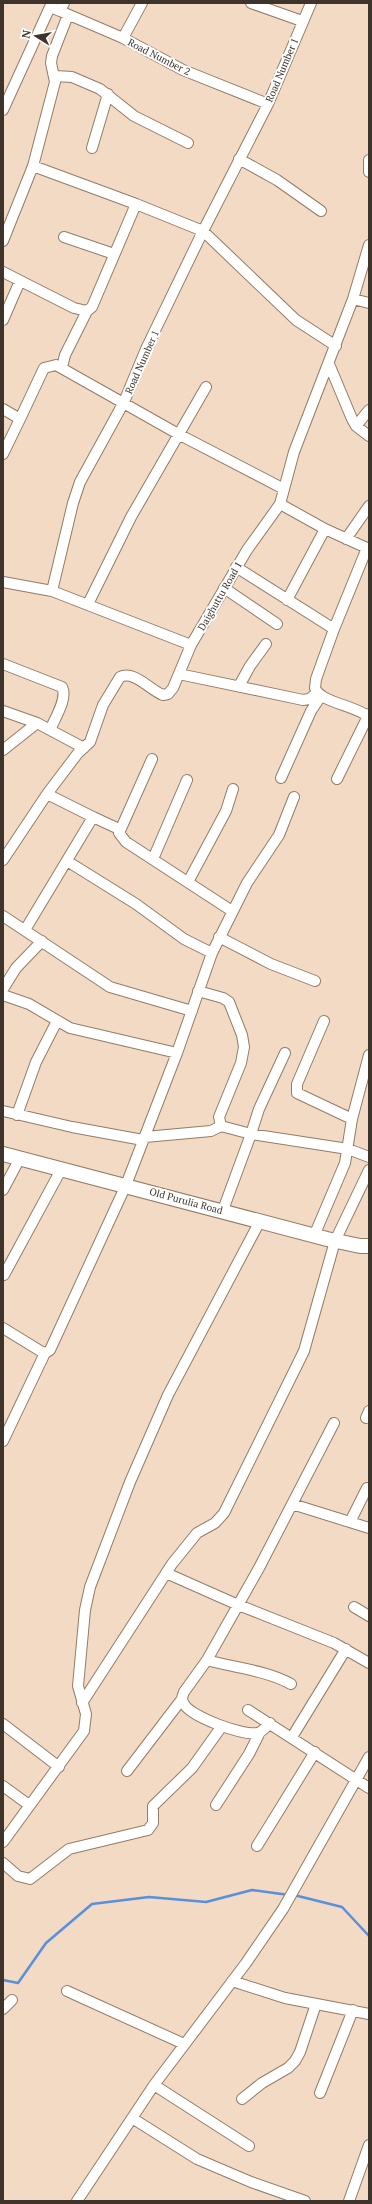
<svg xmlns="http://www.w3.org/2000/svg" width="372" height="2204" font-family="'PT Serif',serif">
  <style>
    .lines { fill: none; stroke-linecap: round; stroke-linejoin: round }
    .stream { stroke: #5890db; stroke-width: 2.5 }
    .minor-casing { stroke: #937c68; stroke-width: 12 }
    .secondary-casing { stroke: #937c68; stroke-width: 16 }
    .minor { stroke: #fff; stroke-width: 10 }
    .secondary { stroke: #fff; stroke-width: 14 }
    .labels { text-anchor: middle; dominant-baseline: central; stroke-width: 4; stroke-linejoin: round; paint-order: stroke }
    .street-label { font-size: 10px; fill: #3e342b; stroke: #fff }
  </style>
  <rect width="100%" height="100%" fill="#f2dac4"/>
  <g class="lines">
    <!-- stream -->
    <path class="stream" d="M 294,1895 L 342,1907 L 369,1936
      M 3,1980 L 18,1983 L 46,1943 L 92,1904 L 149,1897 L 206,1902 L 252,1890 L 289,1895"/>
    <defs>
      <path id="minor" d="M 64,3 L 60,11 L 123,38 L 183,70 L 268,104
        M 251,3 L 302,21
        M 123,38 L 142,3
        M 55,76 L 72,77 L 100,89 L 134,116 L 188,143
        M 3,110 L 50,7 L 60,11
        M 92,148 L 108,94
        M 239,159 L 277,180 L 321,211
        M 369,160 L 369,172
        M 33,166 L 55,82 L 51,63 L 52,56 L 68,15
        M 64,237 L 114,254
        M 3,241 L 33,166 L 136,204
        M 3,272 L 74,308 L 87,311 L 92,307 L 136,204 L 203,231 L 296,320 L 336,346
        M 353,299 L 369,303
        M 3,320 L 20,281
        M 329,364 L 352,419 L 356,426 L 369,436
        M 62,367 L 65,355 L 87,311
        M 3,409 L 20,419 L 3,454
        M 20,419 L 44,368 L 56,365 L 180,435 L 284,489
        M 356,426 L 369,410
        M 280,504 L 325,529 L 369,549
        M 346,539 L 369,506
        M 367,548 L 334,629 L 316,679 L 315,688 C 321,703 355,705 369,717
        M 236,567 L 334,629
        M 3,582 L 52,591
        M 224,588 L 277,624
        M 287,600 L 325,529
        M 88,604 L 131,517 L 206,387
        M 191,645 L 52,591 L 73,503 L 80,482 L 124,402 L 146,349 L 203,231 L 268,104 L 311,3
        M 3,664 L 62,687 C 68,698 55,718 51,728
        M 179,674 L 303,700 L 309,699 L 317,693
        M 239,686 L 250,666 L 266,644
        M 3,711 L 37,723
        M 3,750 L 37,723 L 84,748
        M 152,759 L 119,833 L 126,842 L 232,911
        M 281,778 L 311,711 L 321,696
        M 337,779 L 369,714
        M 93,817 L 119,829
        M 153,859 L 187,780
        M 3,860 L 47,794 L 78,753 L 90,742 L 103,705 L 120,677 C 134,670 150,690 163,695 L 168,694 L 173,688 L 191,645 L 247,550 L 280,504 L 294,452 L 353,299 L 369,245
        M 67,861 L 136,904 L 184,939 L 212,953
        M 188,882 L 226,811 L 233,789
        M 3,916 L 110,987 L 192,1011
        M 25,930 L 93,817 L 47,794
        M 219,937 L 271,964 L 315,981
        M 3,989 L 16,968 L 42,941
        M 198,991 L 223,998 L 229,1002 L 242,1035 L 244,1047 L 241,1063 L 219,1117 L 221,1126 L 251,1134 L 259,1109 L 285,1053
        M 3,995 L 29,1004 L 70,1028 L 177,1053
        M 324,1021 L 297,1084 L 297,1093 L 352,1119
        M 3,1111 L 72,1127 L 143,1140 L 145,1137 L 211,1131 L 221,1126
        M 17,1115 L 36,1062 L 57,1021
        M 3,1190 L 20,1158
        M 223,1210 L 251,1134 L 348,1149 L 369,1157
        M 314,1236 L 345,1163 L 352,1119 L 369,1055
        M 4,1275 L 62,1168
        M 3,1328 L 42,1352 L 45,1353 L 50,1350 L 126,1185 L 177,1053 L 212,953 L 247,883 L 279,835 L 294,797
        M 366,1418 L 369,1411
        M 3,1441 L 45,1353
        M 292,1504 L 369,1528
        M 350,1522 L 367,1488
        M 166,1573 L 236,1604 L 334,1643 L 369,1663
        M 354,1607 L 369,1616
        M 207,1660 C 235,1668 265,1670 291,1684
        M 82,1703 L 172,1564 L 197,1533 L 215,1523 L 224,1513 L 304,1351 L 335,1241 L 369,1170
        M 248,1710 L 369,1788
        M 270,1723 C 266,1727 262,1732 258,1733 C 243,1736 191,1717 184,1704 C 181,1700 182,1697 184,1692 L 207,1660 L 259,1568 L 334,1423
        M 3,1724 L 59,1767
        M 292,1737 L 346,1649
        M 127,1771 L 182,1699
        M 3,1786 L 29,1805
        M 216,1805 L 249,1754 L 260,1732
        M 3,1842 L 84,1731 L 86,1714 L 78,1686 L 85,1610 L 90,1587 L 130,1482 L 168,1395 L 260,1221
        M 257,1846 L 315,1752
        M 3,1863 L 18,1876 L 30,1879 L 69,1849 L 148,1830 L 153,1823 L 153,1806 L 192,1768 L 222,1726
        M 232,1981 L 285,1998 L 369,2014
        M 67,1991 L 184,2044
        M 3,2009 L 12,2000
        M 154,2085 L 249,2146
        M 320,2093 L 353,2010
        M 242,2099 L 262,2083 L 288,2068 L 295,2061 L 300,2052 L 316,2004
        M 132,2118 L 197,2159 L 251,2182 L 305,2201
        M 77,2201 L 154,2085 L 246,1963 L 283,1909 L 369,1757
        M 349,2201 L 369,2145"/>
      <path id="secondary" d="M 3,1154 L 327,1239 L 360,1246 L 369,1246"/>
    </defs>
    <!-- minor casing -->
    <use href="#minor" class="minor-casing"/>
    <!-- secondary casing -->
    <use href="#secondary" class="secondary-casing"/>
    <!-- minor -->
    <use href="#minor" class="minor"/>
    <!-- secondary -->
    <use href="#secondary" class="secondary"/>
  </g>
  <g class="labels">
    <!-- street labels -->
    <g class="street-label">
      <text transform="translate(159 57) rotate(27)">Road Number 2</text>
      <text transform="translate(282 70) rotate(-67)">Road Number 1</text>
      <text transform="translate(142 362) rotate(-66)">Road Number 1</text>
      <text transform="translate(220 596) rotate(-60)">Daighuttu Road 1</text>
      <text transform="translate(186 1201) rotate(15)">Old Purulia Road</text>
    </g>
  </g>
  <!-- border -->
  <rect width="372" height="2204" fill="none" stroke="#3e342b" stroke-width="8"/>
  <!-- north arrow -->
  <g transform="translate(36 36) rotate(281)" stroke="#ffffff" stroke-width="3" paint-order="stroke">
  <path d="M0-3L7 15L0 10L-7 15Z" fill="#3e342b"/>
  <text y="-6" font-size="11" font-weight="bold" text-anchor="middle" fill="#3e342b">N</text>
  </g>
</svg>
